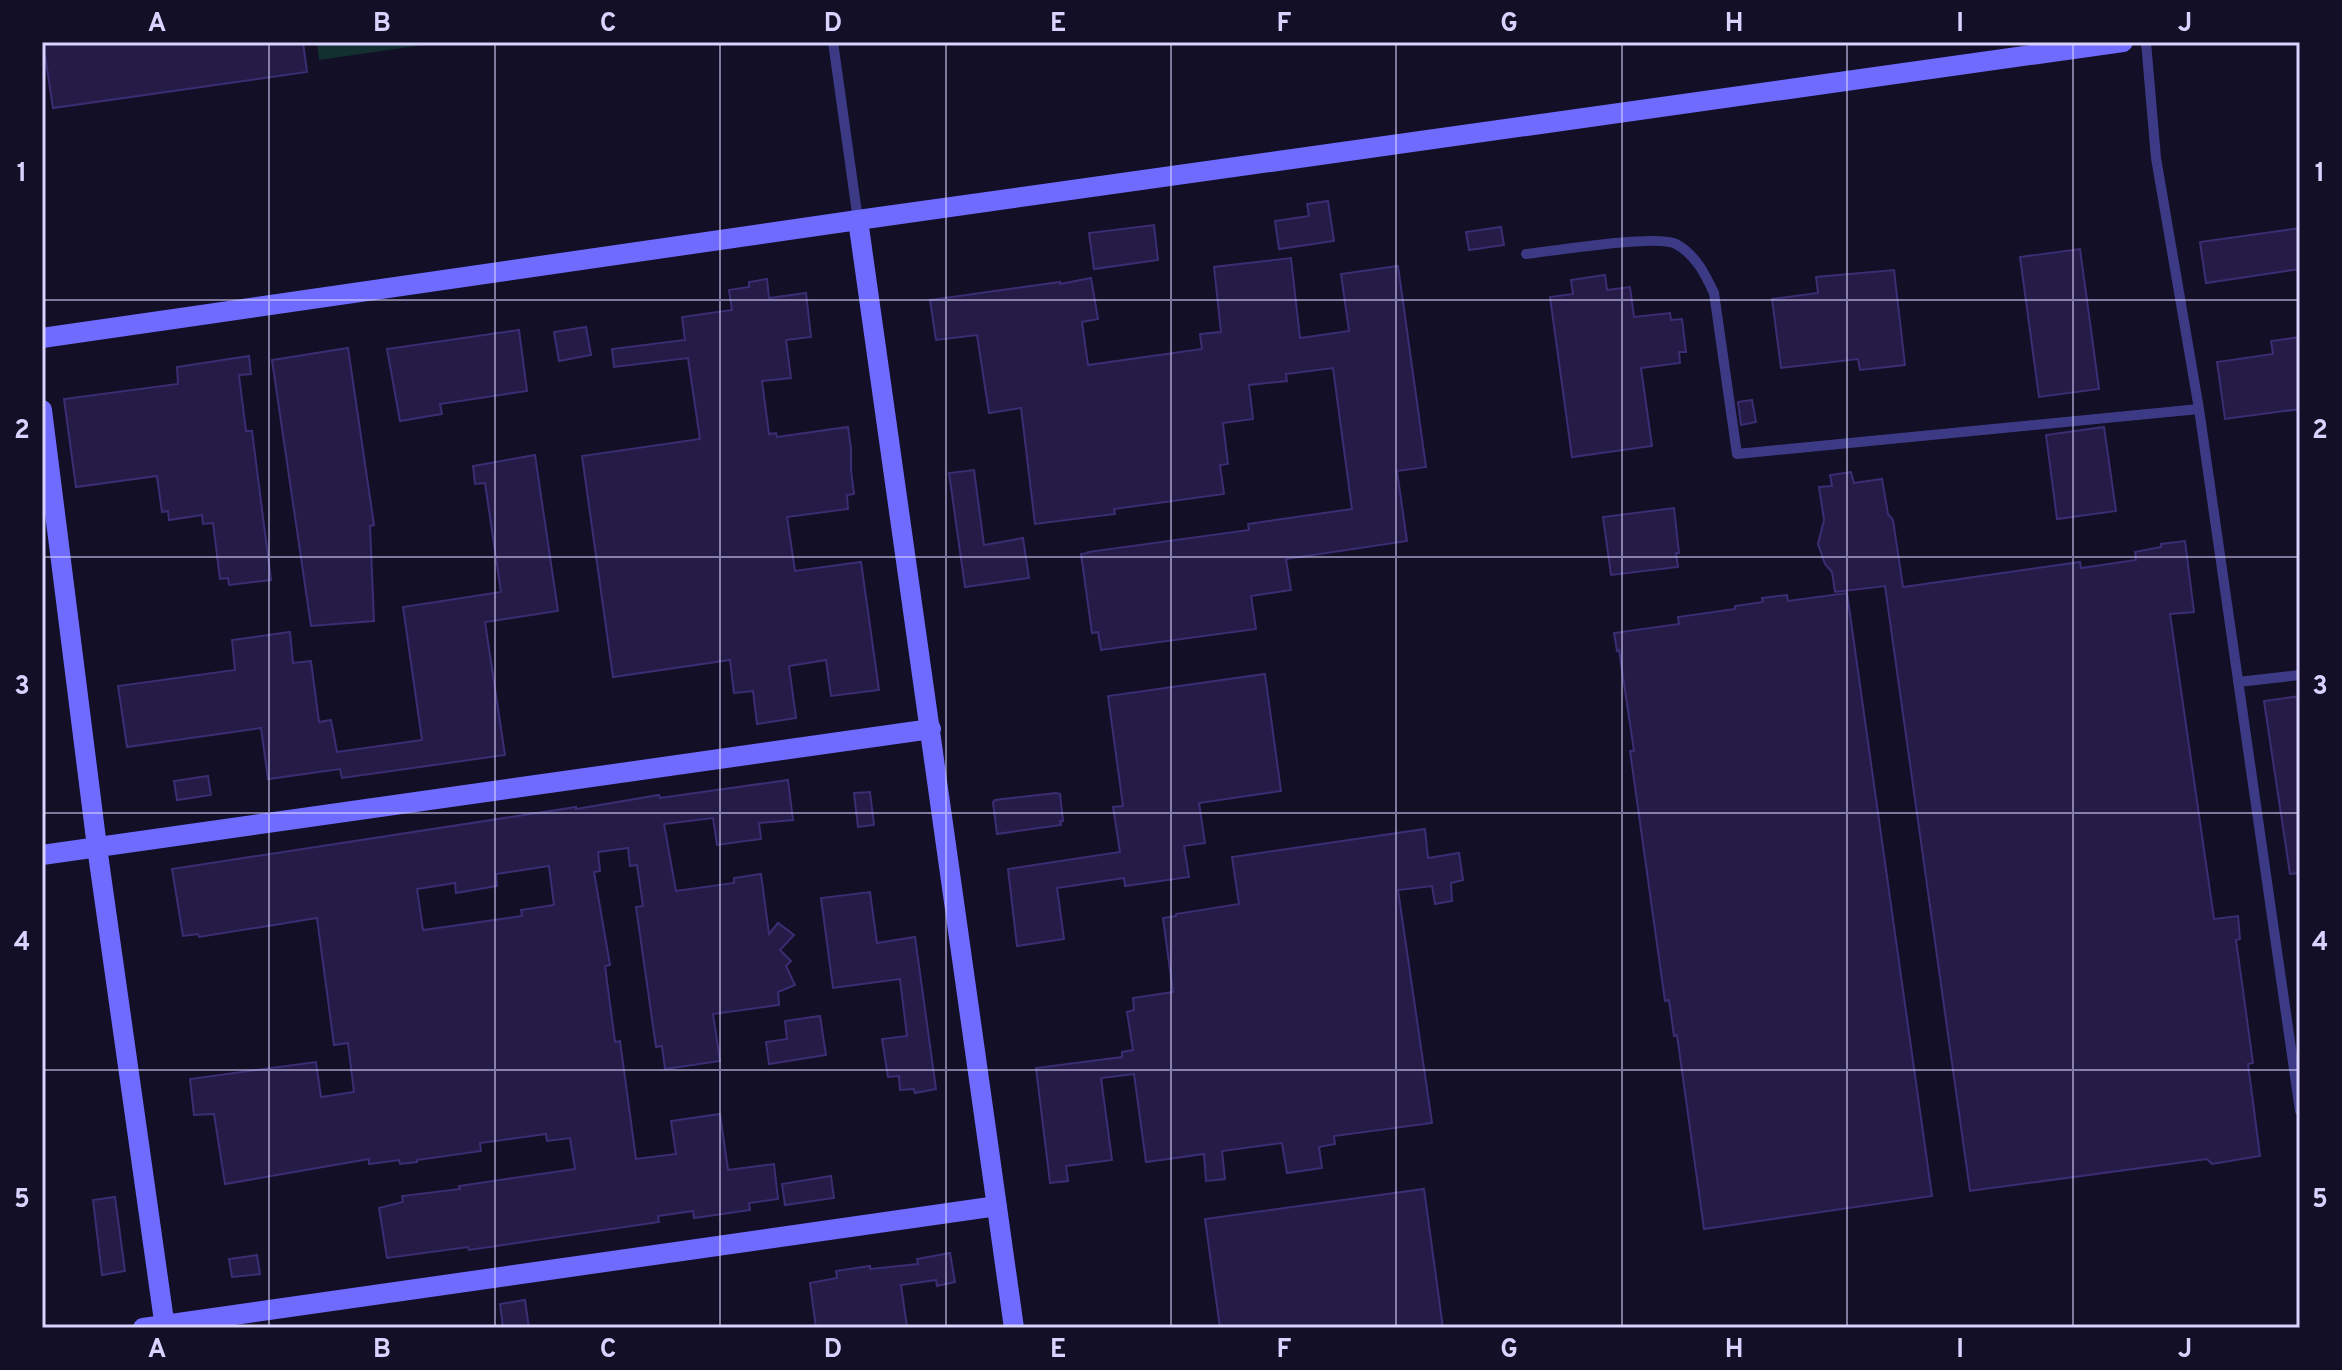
<svg xmlns="http://www.w3.org/2000/svg" width="2342" height="1370" font-family="Overpass,sans-serif">
  <style>
    .green { fill: #12302f }
    .building { fill: #241b47; stroke: #3b2d73; stroke-width: 2; fill-rule: evenodd }
    .lines { fill: none; stroke-linecap: round; stroke-linejoin: round }
    .lane { stroke: #3d3a85; stroke-width: 10 }
    .secondary { stroke: #6f6bff; stroke-width: 20 }
    .grid { fill: none; stroke: #d9d4ff; stroke-width: 2; stroke-opacity: 0.55 }
    .neatline { fill: none; stroke: #d9d4ff; stroke-width: 3 }
    .grid-label { font-size: 26px; text-anchor: middle; font-weight: bold; fill: #d9d4ff }
  </style>
  <rect width="100%" height="100%" fill="#130f26"/>
  <!-- green -->
  <path class="green" d="M 317,42 L 444,42 L 319,60 Z"/>
  <!-- building -->
  <path class="building" d="M 43,42 L 303,42 L 307,72 L 53,108 Z
    M 1328,201 L 1334,241 L 1279,249 L 1275,221 L 1309,216 L 1307,204 Z
    M 1154,225 L 1158,260 L 1094,269 L 1089,233 Z
    M 1501,227 L 1504,245 L 1469,250 L 1466,232 Z
    M 2300,228 L 2300,269 L 2206,283 L 2200,242 Z
    M 2080,249 L 2099,389 L 2039,397 L 2020,257 Z
    M 1291,258 L 1300,338 L 1349,331 L 1341,274 L 1398,266 L 1426,467 L 1397,471 L 1407,541 L 1286,559 L 1291,590 L 1251,596 L 1256,629 L 1101,650 L 1098,632 L 1092,633 L 1081,554 L 1088,553 L 1088,552 L 1249,530 L 1248,524 L 1352,509 L 1333,368 L 1286,374 L 1287,381 L 1249,385 L 1253,419 L 1223,423 L 1228,464 L 1220,465 L 1224,494 L 1114,509 L 1115,514 L 1035,524 L 1021,408 L 989,413 L 977,335 L 936,340 L 930,300 L 1060,282 L 1060,284 L 1091,278 L 1098,319 L 1082,322 L 1088,365 L 1202,349 L 1200,334 L 1221,332 L 1214,267 Z
    M 1894,270 L 1905,365 L 1860,370 L 1858,359 L 1781,368 L 1772,299 L 1818,293 L 1816,277 Z
    M 1605,275 L 1607,290 L 1630,287 L 1634,317 L 1670,313 L 1671,320 L 1682,319 L 1686,352 L 1679,352 L 1680,363 L 1641,368 L 1652,446 L 1572,457 L 1550,297 L 1573,294 L 1571,280 Z
    M 767,279 L 769,298 L 806,293 L 811,337 L 786,340 L 791,378 L 762,381 L 769,434 L 776,433 L 777,437 L 848,427 L 851,449 L 851,470 L 854,494 L 847,495 L 848,509 L 787,517 L 795,571 L 861,562 L 879,690 L 831,696 L 826,660 L 789,666 L 796,718 L 757,724 L 753,691 L 734,693 L 730,660 L 613,677 L 582,456 L 700,439 L 688,358 L 614,367 L 612,349 L 685,340 L 682,317 L 732,310 L 729,290 L 749,287 L 749,282 Z
    M 586,327 L 591,355 L 559,361 L 554,332 Z
    M 519,330 L 527,391 L 440,404 L 442,414 L 400,421 L 387,349 Z
    M 2300,337 L 2300,409 L 2225,419 L 2217,362 L 2273,354 L 2271,341 Z
    M 348,348 L 374,525 L 370,526 L 374,621 L 311,626 L 272,360 Z
    M 249,356 L 251,374 L 239,375 L 246,431 L 252,431 L 271,580 L 229,585 L 228,578 L 220,579 L 213,523 L 203,524 L 202,515 L 169,520 L 168,511 L 162,512 L 157,476 L 76,487 L 64,399 L 178,384 L 177,367 Z
    M 1752,400 L 1756,422 L 1741,425 L 1738,402 Z
    M 2104,427 L 2116,511 L 2057,519 L 2046,435 Z
    M 535,455 L 558,611 L 485,622 L 505,755 L 342,778 L 340,769 L 268,779 L 261,728 L 127,747 L 118,686 L 235,670 L 232,640 L 290,632 L 293,663 L 311,661 L 319,722 L 331,720 L 337,752 L 422,740 L 403,607 L 501,592 L 485,483 L 475,484 L 473,466 Z
    M 974,470 L 984,545 L 1023,538 L 1029,578 L 965,587 L 949,473 Z
    M 1851,472 L 1854,483 L 1882,479 L 1888,514 L 1893,520 L 1903,587 L 2080,562 L 2081,568 L 2136,560 L 2135,552 L 2161,547 L 2161,544 L 2185,541 L 2194,612 L 2170,614 L 2214,919 L 2238,916 L 2240,939 L 2236,940 L 2253,1063 L 2248,1064 L 2260,1156 L 2212,1164 L 2207,1159 L 1970,1191 L 1885,586 L 1835,592 L 1832,572 L 1825,564 L 1818,544 L 1824,520 L 1819,487 L 1832,486 L 1830,475 Z
    M 1674,508 L 1679,553 L 1676,553 L 1678,567 L 1611,575 L 1603,517 Z
    M 1847,593 L 1932,1196 L 1704,1229 L 1677,1035 L 1674,1036 L 1669,1000 L 1665,1001 L 1630,751 L 1634,751 L 1619,650 L 1617,651 L 1614,633 L 1679,624 L 1678,617 L 1735,609 L 1735,606 L 1763,602 L 1762,598 L 1787,595 L 1788,601 Z
    M 1265,674 L 1281,791 L 1199,803 L 1205,843 L 1184,846 L 1189,877 L 1125,886 L 1124,878 L 1057,888 L 1064,939 L 1017,946 L 1008,869 L 1120,852 L 1113,807 L 1123,806 L 1108,696 Z
    M 2300,696 L 2300,873 L 2290,874 L 2264,701 Z
    M 208,776 L 211,795 L 177,800 L 174,781 Z
    M 788,780 L 793,820 L 759,823 L 761,839 L 717,845 L 713,818 L 664,824 L 676,891 L 734,883 L 734,878 L 761,874 L 769,934 L 778,923 L 794,935 L 780,950 L 791,961 L 786,966 L 795,985 L 778,992 L 779,1005 L 713,1014 L 720,1061 L 665,1069 L 662,1046 L 656,1047 L 636,907 L 643,906 L 637,865 L 630,866 L 628,848 L 598,852 L 600,871 L 594,872 L 610,965 L 605,966 L 615,1042 L 620,1041 L 636,1159 L 676,1154 L 671,1121 L 720,1114 L 728,1170 L 774,1164 L 778,1199 L 749,1203 L 750,1210 L 694,1218 L 693,1211 L 658,1216 L 659,1222 L 469,1250 L 468,1247 L 387,1258 L 379,1208 L 403,1202 L 402,1196 L 460,1189 L 459,1186 L 575,1169 L 570,1138 L 547,1141 L 546,1134 L 480,1143 L 481,1151 L 417,1160 L 417,1162 L 400,1164 L 399,1160 L 369,1164 L 369,1159 L 225,1184 L 214,1114 L 194,1115 L 190,1079 L 316,1062 L 321,1097 L 354,1092 L 348,1043 L 334,1045 L 317,918 L 199,937 L 198,934 L 183,936 L 172,869 L 576,807 L 576,809 L 659,795 L 660,798 ZM 549,866 L 554,905 L 521,910 L 522,916 L 423,930 L 417,889 L 455,883 L 456,893 L 497,886 L 496,874 Z
    M 870,792 L 874,825 L 858,827 L 854,793 Z
    M 1056,793 L 1060,794 L 1063,821 L 1060,821 L 1061,825 L 997,834 L 993,802 L 995,800 Z
    M 1425,829 L 1428,858 L 1459,853 L 1463,880 L 1451,883 L 1452,901 L 1435,904 L 1432,886 L 1398,890 L 1432,1123 L 1334,1136 L 1335,1144 L 1319,1147 L 1322,1168 L 1287,1173 L 1282,1143 L 1222,1151 L 1225,1179 L 1206,1181 L 1204,1154 L 1146,1162 L 1134,1074 L 1101,1078 L 1112,1160 L 1066,1166 L 1068,1181 L 1050,1183 L 1036,1068 L 1122,1057 L 1122,1052 L 1133,1050 L 1127,1012 L 1134,1010 L 1133,998 L 1173,992 L 1163,918 L 1176,916 L 1176,914 L 1239,904 L 1232,857 Z
    M 870,892 L 877,943 L 915,937 L 936,1089 L 915,1093 L 914,1089 L 900,1090 L 899,1076 L 888,1077 L 882,1039 L 907,1036 L 900,979 L 833,988 L 821,898 Z
    M 820,1016 L 826,1055 L 769,1064 L 766,1042 L 787,1039 L 785,1021 Z
    M 831,1176 L 834,1198 L 785,1205 L 782,1184 Z
    M 1424,1189 L 1443,1328 L 1220,1328 L 1205,1219 Z
    M 115,1197 L 125,1271 L 102,1275 L 93,1200 Z
    M 950,1253 L 955,1282 L 937,1286 L 936,1280 L 901,1285 L 907,1327 L 816,1328 L 810,1283 L 837,1278 L 836,1271 L 870,1266 L 870,1269 L 918,1264 L 917,1259 Z
    M 257,1255 L 260,1274 L 232,1277 L 229,1259 Z
    M 525,1300 L 529,1328 L 503,1328 L 500,1304 Z"/>
  <g class="lines">
    <!-- lane -->
    <path class="lane" d="M 833,42 L 858,220
      M 2146,42 L 2156,158 L 2199,409 L 2300,1111
      M 1526,254 C 1553,251 1657,234 1676,244 C 1696,255 1705,274 1714,293 L 1737,454 L 2199,409
      M 2238,682 L 2300,675"/>
    <!-- secondary -->
    <path class="secondary" d="M 858,220 L 1014,1328
      M 42,338 L 858,220 L 2123,42
      M 42,410 L 97,847 L 165,1328
      M 42,855 L 931,729
      M 143,1328 L 997,1206"/>
  </g>
  <!-- grid -->
  <path class="grid" d="M 269,42 L 269,1328M 495,42 L 495,1328M 720,42 L 720,1328M 946,42 L 946,1328M 1171,42 L 1171,1328M 1396,42 L 1396,1328M 1622,42 L 1622,1328M 1847,42 L 1847,1328M 2073,42 L 2073,1328M 42,300 L 2300,300M 42,557 L 2300,557M 42,813 L 2300,813M 42,1070 L 2300,1070"/>
  <!-- border -->
  <rect width="2342" height="1370" fill="none" stroke="#130f26" stroke-width="88"/>
  <rect x="44" y="44" width="2254" height="1282" class="neatline"/>
  <g class="grid-label">
    <text x="157" y="31">A</text>
    <text x="382" y="31">B</text>
    <text x="608" y="31">C</text>
    <text x="833" y="31">D</text>
    <text x="1058" y="31">E</text>
    <text x="1284" y="31">F</text>
    <text x="1509" y="31">G</text>
    <text x="1734" y="31">H</text>
    <text x="1960" y="31">I</text>
    <text x="2185" y="31">J</text>
    <text x="22" y="181">1</text>
    <text x="2320" y="181">1</text>
    <text x="22" y="438">2</text>
    <text x="2320" y="438">2</text>
    <text x="22" y="694">3</text>
    <text x="2320" y="694">3</text>
    <text x="22" y="950">4</text>
    <text x="2320" y="950">4</text>
    <text x="22" y="1207">5</text>
    <text x="2320" y="1207">5</text>
    <text x="157" y="1357">A</text>
    <text x="382" y="1357">B</text>
    <text x="608" y="1357">C</text>
    <text x="833" y="1357">D</text>
    <text x="1058" y="1357">E</text>
    <text x="1284" y="1357">F</text>
    <text x="1509" y="1357">G</text>
    <text x="1734" y="1357">H</text>
    <text x="1960" y="1357">I</text>
    <text x="2185" y="1357">J</text>
  </g>
</svg>
